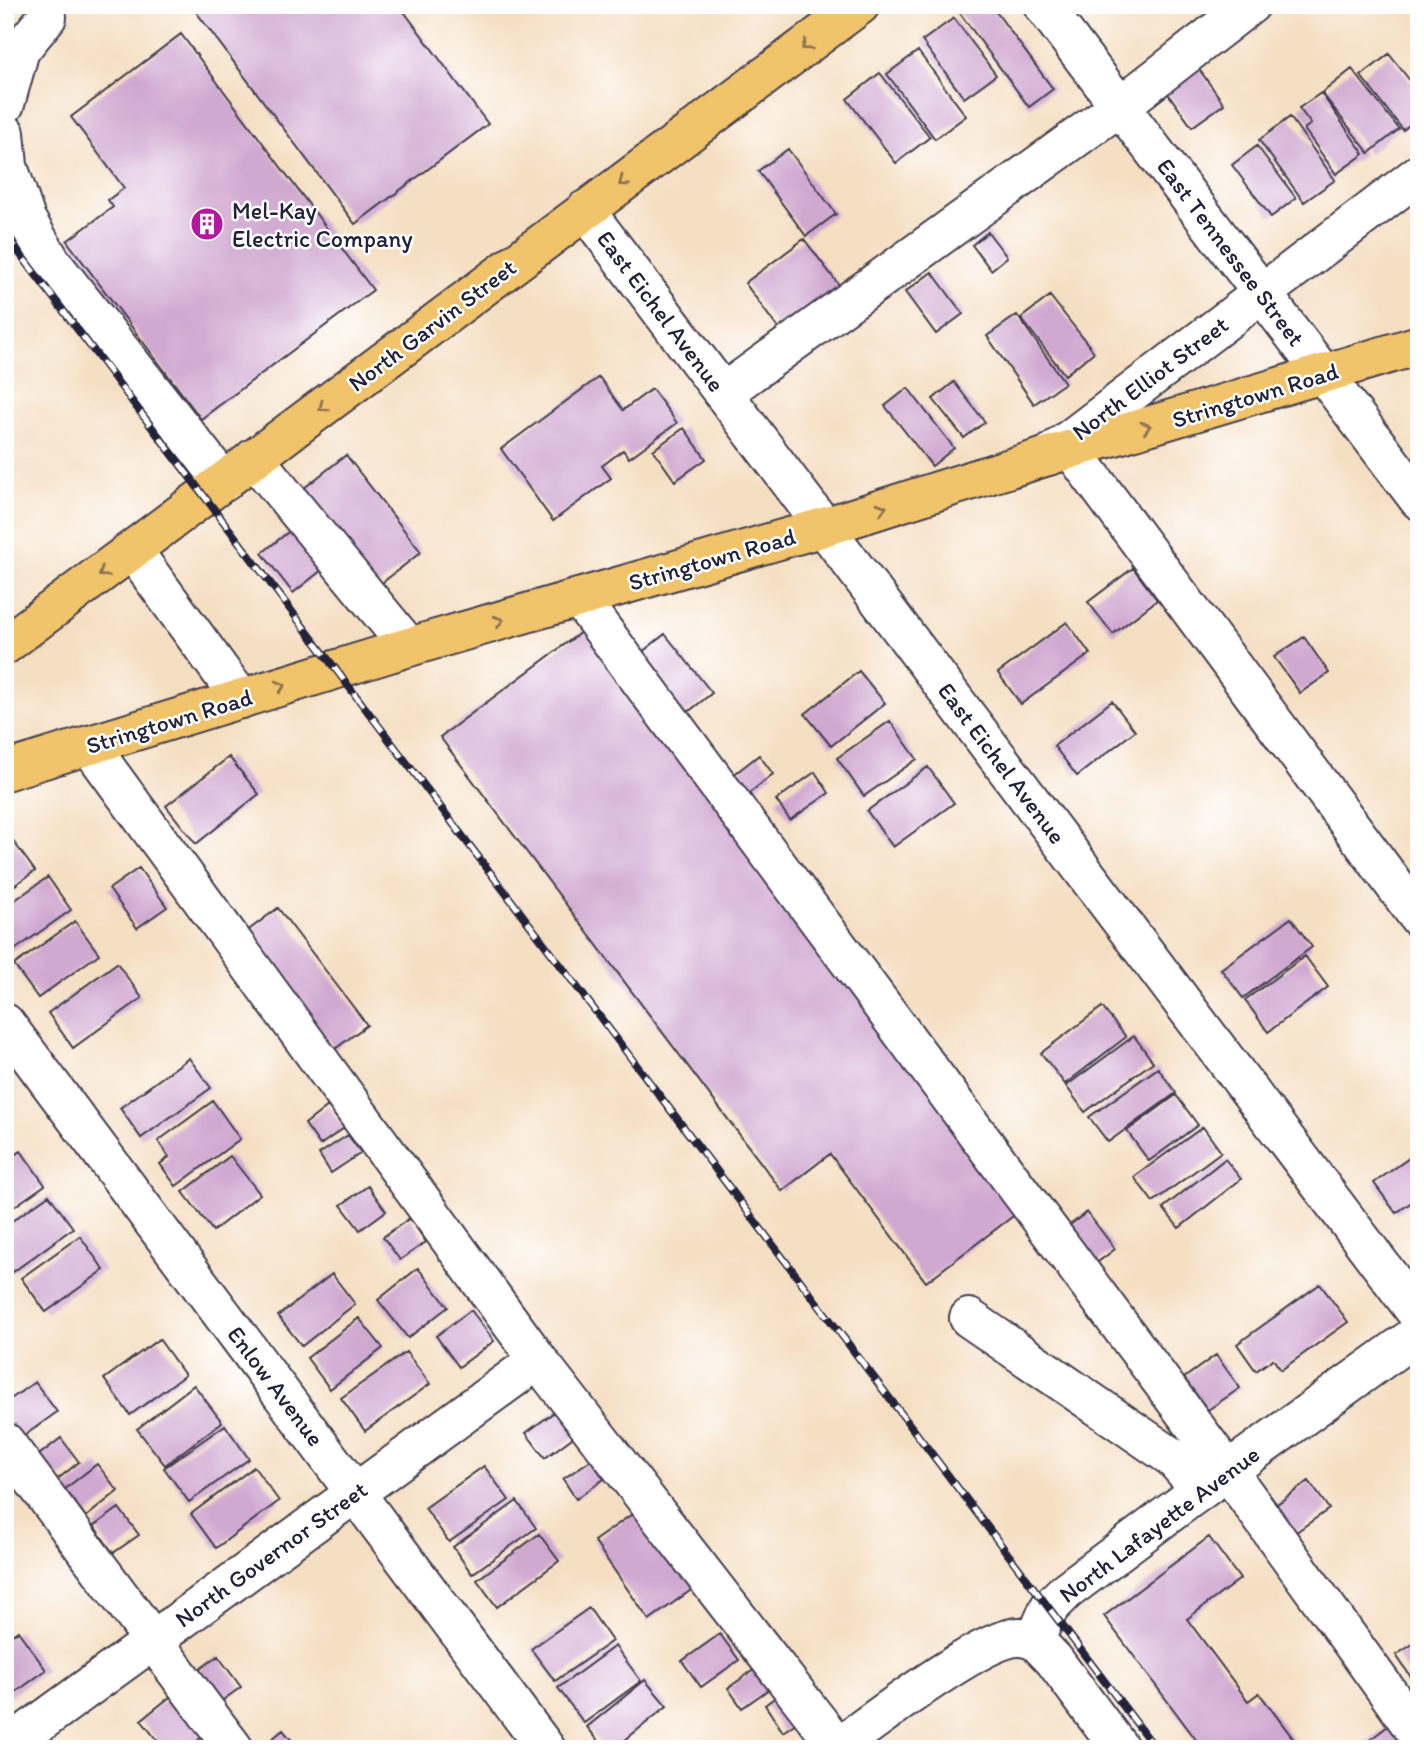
<svg xmlns="http://www.w3.org/2000/svg" width="1424" height="1754" font-family="Itim,sans-serif">
  <style>
    .building { fill: #d0a9d1 }
    .lines { fill: none; stroke-linecap: round; stroke-linejoin: round }
    .minor-casing { stroke: #423e4f; stroke-width: 42 }
    .major-casing { stroke: #423e4f; stroke-width: 42 }
    .minor { stroke: #fff; stroke-width: 38 }
    .major { stroke: #f1c36a; stroke-width: 38 }
    .rail-casing { stroke: #22223b; stroke-width: 8 }
    .rail { stroke: #fff; stroke-width: 5; stroke-dasharray: 16; stroke-linecap: butt }
    .oneway { stroke: #8a7252 }
    .labels { text-anchor: middle; dominant-baseline: central; stroke-width: 5; stroke-linejoin: round; paint-order: stroke }
    .poi-label { font-size: 24px; fill: #22223b; stroke: #fff; text-anchor: start }
    .street-label { font-size: 24px; fill: #22223b; stroke: #fff }
  </style>
  <rect width="100%" height="100%" fill="#fff"/>
  <filter id="ink" filterUnits="userSpaceOnUse"><feTurbulence type="fractalNoise" baseFrequency=".0143" numOctaves="2"/><feDisplacementMap in="SourceGraphic" scale="14" xChannelSelector="R" yChannelSelector="G"/><feConvolveMatrix kernelMatrix="1 2 1 2 8 2 1 2 1" color-interpolation-filters="sRGB"/></filter>
  <filter id="wash" filterUnits="userSpaceOnUse"><feTurbulence type="fractalNoise" baseFrequency=".00686" numOctaves="4" result="noise"/><feDisplacementMap in="SourceGraphic" scale="28" xChannelSelector="R" yChannelSelector="G"/><feGaussianBlur stdDeviation="1.57" result="paint"/><feColorMatrix in="noise" values="0 0 0 0 0 0 0 0 0 0 0 0 0 0 0 0 0 1.4 0 .05"/><feComposite in="paint" operator="in"/></filter>
  <g filter="url(#wash)">
    <rect width="100%" height="100%" fill="#f5dfc3"/>
    <g id="blocks">
      <!-- building -->
      <path class="building" d="M 191,5 L 399,5 L 488,124 L 355,224 Z
        M 968,5 L 991,5 L 1053,89 L 1029,107 L 959,12 Z
        M 954,18 L 996,75 L 964,98 L 922,41 Z
        M 181,34 L 373,290 L 201,419 L 67,241 L 113,207 L 108,200 L 124,188 L 71,117 Z
        M 918,51 L 966,116 L 935,139 L 887,74 Z
        M 1389,54 L 1419,92 L 1419,117 L 1403,130 L 1361,76 Z
        M 1196,65 L 1224,104 L 1192,127 L 1164,88 Z
        M 1352,69 L 1399,129 L 1369,153 L 1322,93 Z
        M 880,73 L 930,137 L 896,163 L 847,99 Z
        M 1321,93 L 1364,154 L 1336,174 L 1304,129 L 1311,124 L 1299,108 Z
        M 1290,117 L 1335,180 L 1304,202 L 1259,140 Z
        M 1257,146 L 1296,198 L 1271,217 L 1232,165 Z
        M 788,149 L 836,214 L 806,236 L 758,171 Z
        M 988,232 L 1007,257 L 991,270 L 972,245 Z
        M 804,239 L 845,293 L 785,338 L 745,283 Z
        M 932,272 L 963,314 L 936,334 L 905,292 Z
        M 1050,296 L 1094,352 L 1065,375 L 1021,318 Z
        M 1017,315 L 1065,383 L 1034,404 L 987,336 Z
        M 599,377 L 623,410 L 652,389 L 677,423 L 629,458 L 623,450 L 602,466 L 611,478 L 553,521 L 501,449 Z
        M 954,382 L 985,422 L 964,438 L 933,399 Z
        M 908,388 L 954,448 L 932,466 L 885,406 Z
        M 684,428 L 706,459 L 675,481 L 653,450 Z
        M 346,455 L 421,552 L 373,590 L 298,493 Z
        M 292,529 L 323,569 L 293,593 L 262,553 Z
        M 1133,568 L 1157,600 L 1113,634 L 1088,602 Z
        M 1067,622 L 1090,654 L 1021,704 L 998,673 Z
        M 584,630 L 1021,1210 L 926,1282 L 830,1154 L 782,1191 L 440,737 Z
        M 665,634 L 712,693 L 683,716 L 636,657 Z
        M 1304,637 L 1329,673 L 1300,693 L 1274,657 Z
        M 859,671 L 885,703 L 831,746 L 805,714 Z
        M 1112,701 L 1135,731 L 1077,776 L 1054,746 Z
        M 890,721 L 917,759 L 864,796 L 837,758 Z
        M 759,755 L 773,774 L 747,795 L 732,776 Z
        M 229,757 L 259,794 L 196,844 L 166,806 Z
        M 928,767 L 954,803 L 893,847 L 867,811 Z
        M 815,772 L 829,793 L 790,820 L 776,800 Z
        M 11,838 L 35,871 L 5,892 L 5,842 Z
        M 139,868 L 167,907 L 137,928 L 109,889 Z
        M 48,877 L 71,910 L 9,954 L 5,949 L 5,907 Z
        M 278,908 L 367,1025 L 335,1049 L 246,932 Z
        M 1291,918 L 1312,947 L 1243,998 L 1221,969 Z
        M 75,921 L 99,954 L 38,998 L 14,965 Z
        M 1305,956 L 1328,987 L 1268,1032 L 1245,1000 Z
        M 117,963 L 142,998 L 73,1048 L 48,1013 Z
        M 1102,1007 L 1126,1037 L 1065,1084 L 1041,1053 Z
        M 1134,1036 L 1153,1062 L 1085,1112 L 1066,1086 Z
        M 189,1058 L 211,1088 L 141,1138 L 120,1108 Z
        M 1158,1068 L 1176,1093 L 1108,1142 L 1089,1117 Z
        M 1176,1095 L 1198,1125 L 1149,1161 L 1127,1131 Z
        M 213,1101 L 240,1139 L 176,1186 L 160,1164 L 169,1157 L 158,1141 Z
        M 328,1106 L 344,1128 L 320,1145 L 305,1124 Z
        M 1203,1127 L 1221,1152 L 1153,1202 L 1134,1177 Z
        M 348,1135 L 361,1153 L 331,1173 L 319,1154 Z
        M 21,1151 L 45,1185 L 5,1213 L 5,1161 Z
        M 1419,1151 L 1419,1197 L 1396,1213 L 1374,1183 Z
        M 230,1156 L 260,1194 L 213,1231 L 183,1192 Z
        M 1225,1159 L 1241,1179 L 1179,1228 L 1163,1208 Z
        M 368,1186 L 386,1211 L 360,1230 L 341,1205 Z
        M 49,1195 L 73,1228 L 13,1272 L 5,1261 L 5,1226 Z
        M 1087,1212 L 1115,1249 L 1094,1265 L 1066,1228 Z
        M 410,1218 L 426,1242 L 400,1260 L 383,1237 Z
        M 80,1236 L 104,1270 L 46,1312 L 21,1278 Z
        M 418,1268 L 448,1307 L 408,1338 L 378,1300 Z
        M 332,1274 L 355,1304 L 302,1346 L 278,1316 Z
        M 1320,1284 L 1348,1322 L 1281,1370 L 1273,1359 L 1256,1371 L 1237,1344 Z
        M 471,1310 L 494,1341 L 459,1367 L 436,1336 Z
        M 359,1318 L 383,1348 L 330,1389 L 307,1358 Z
        M 159,1339 L 185,1375 L 130,1415 L 104,1379 Z
        M 406,1352 L 430,1384 L 365,1431 L 341,1398 Z
        M 1216,1355 L 1240,1388 L 1208,1410 L 1184,1378 Z
        M 35,1382 L 57,1412 L 21,1438 L 5,1415 L 5,1403 Z
        M 194,1385 L 222,1422 L 165,1465 L 137,1429 Z
        M 561,1407 L 580,1432 L 545,1458 L 526,1433 Z
        M 225,1425 L 249,1459 L 189,1502 L 164,1468 Z
        M 61,1438 L 79,1462 L 54,1482 L 35,1458 Z
        M 591,1460 L 604,1479 L 576,1499 L 563,1479 Z
        M 97,1464 L 118,1491 L 86,1517 L 65,1489 Z
        M 484,1466 L 509,1500 L 449,1542 L 425,1508 Z
        M 254,1467 L 279,1501 L 216,1548 L 191,1514 Z
        M 1309,1481 L 1329,1509 L 1292,1535 L 1273,1507 Z
        M 517,1501 L 536,1528 L 472,1574 L 453,1547 Z
        M 645,1505 L 701,1583 L 649,1620 L 594,1541 Z
        M 119,1508 L 139,1535 L 113,1553 L 94,1526 Z
        M 539,1534 L 559,1561 L 497,1607 L 477,1580 Z
        M 1209,1537 L 1240,1579 L 1187,1619 L 1248,1701 L 1259,1693 L 1301,1749 L 1203,1749 L 1104,1616 Z
        M 589,1608 L 612,1641 L 555,1681 L 531,1649 Z
        M 18,1631 L 46,1670 L 5,1700 L 5,1640 Z
        M 720,1634 L 739,1660 L 701,1687 L 682,1661 Z
        M 1419,1640 L 1419,1689 L 1396,1655 Z
        M 615,1646 L 641,1681 L 584,1723 L 558,1688 Z
        M 218,1656 L 241,1687 L 212,1708 L 189,1677 Z
        M 758,1667 L 772,1687 L 742,1708 L 728,1688 Z
        M 645,1680 L 667,1706 L 614,1749 L 605,1749 L 587,1727 Z
        M 180,1689 L 212,1729 L 187,1749 L 164,1749 L 141,1720 Z
        M 781,1693 L 800,1720 L 783,1732 L 765,1705 Z
        M 1397,1719 L 1419,1749 L 1358,1749 Z
        M 283,1730 L 299,1749 L 260,1749 Z"/>
    </g>
  </g>
  <g filter="url(#ink)">
    <use href="#blocks" fill-opacity="0" stroke="#423e4f" stroke-width="2"/>
    <g class="lines">
      <defs>
        <path id="minor" d="M 1043,5 L 1419,500
          M 5,104 L 20,50 L 47,17
          M 5,133 L 8,166 L 26,219 L 52,263 L 224,482
          M 585,210 L 1419,1316
          M 723,393 L 1120,106 L 1250,5
          M 1071,449 L 1419,918
          M 1048,456 L 1419,174
          M 254,458 L 409,647
          M 133,551 L 241,699
          M 579,598 L 1228,1471 L 1419,1736
          M 89,745 L 538,1360 L 838,1747
          M 5,1023 L 546,1749
          M 969,1318 L 1173,1458 L 1201,1490
          M 5,1442 L 234,1749
          M 1035,1640 L 1049,1608 L 1066,1591 L 1190,1498 L 1419,1333
          M 1035,1640 L 1054,1660 L 1120,1749
          M 5,1748 L 538,1360
          M 835,1749 C 870,1724 982,1637 1019,1637 C 1023,1637 1030,1639 1035,1640"/>
        <path id="major" d="M 5,645 L 860,5
          M 5,771 L 409,647 L 824,527 L 1048,456 L 1419,345"/>
      </defs>
      <!-- minor casing -->
      <use href="#minor" class="minor-casing"/>
      <!-- major casing -->
      <use href="#major" class="major-casing"/>
      <!-- minor -->
      <use href="#minor" class="minor"/>
      <!-- major -->
      <use href="#major" class="major"/>
      <defs>
        <path id="rail" d="M 5,234 L 1156,1749"/>
      </defs>
      <!-- rail casing -->
      <use href="#rail" class="rail-casing"/>
      <!-- rail -->
      <use href="#rail" class="rail"/>
    </g>
    <!-- one-way arrows -->
    <defs><path id="oneway-chevron" d="M-2-3.5L2.5 0L-2 3.5" fill="none" stroke-width="1.6" stroke-linecap="round" stroke-linejoin="round" transform="scale(1.75)"/></defs>
    <g class="oneway">
      <use href="#oneway-chevron" transform="translate(806 46) rotate(143)"/>
      <use href="#oneway-chevron" transform="translate(623 182) rotate(143)"/>
      <use href="#oneway-chevron" transform="translate(323 407) rotate(143)"/>
      <use href="#oneway-chevron" transform="translate(1146 427) rotate(-16)"/>
      <use href="#oneway-chevron" transform="translate(882 508) rotate(-17)"/>
      <use href="#oneway-chevron" transform="translate(103 573) rotate(144)"/>
      <use href="#oneway-chevron" transform="translate(499 621) rotate(-16)"/>
      <use href="#oneway-chevron" transform="translate(281 686) rotate(-17)"/>
    </g>
  </g>
  <!-- icons -->
  <defs>
    <symbol id="building-disc" viewBox="-11 -11 22 22"><circle r="9.5" fill="#b5179e" stroke="#fff"/><path d="M-4-6H4V6H1V3H-1V6H-4ZM-2.5-4.3h1.7v1.8h-1.7ZM.8-4.3h1.7v1.8H.8ZM-2.5-1h1.7V.8h-1.7ZM.8-1h1.7V.8H.8Z" fill="#fff"/></symbol>
  </defs>
  <g fill-rule="evenodd">
    <use href="#building-disc" x="188" y="205" width="38" height="38"/>
  </g>
  <g class="labels">
    <!-- poi labels -->
    <g class="poi-label">
      <text x="232" y="210">Mel-Kay<tspan x="232" dy="28">Electric Company</tspan></text>
    </g>
    <!-- street labels -->
    <g class="street-label">
      <text transform="translate(1231 252) rotate(53)">East Tennessee Street</text>
      <text transform="translate(661 311) rotate(53)">East Eichel Avenue</text>
      <text transform="translate(432 325) rotate(-37)">North Garvin Street</text>
      <text transform="translate(1150 378) rotate(-37)">North Elliot Street</text>
      <text transform="translate(1255 395) rotate(-17)">Stringtown Road</text>
      <text transform="translate(712 559) rotate(-16)">Stringtown Road</text>
      <text transform="translate(169 721) rotate(-17)">Stringtown Road</text>
      <text transform="translate(1002 763) rotate(53)">East Eichel Avenue</text>
      <text transform="translate(276 1386) rotate(53)">Enlow Avenue</text>
      <text transform="translate(1159 1524) rotate(-37)">North Lafayette Avenue</text>
      <text transform="translate(271 1554) rotate(-36)">North Governor Street</text>
    </g>
  </g>
  <!-- margin -->
  <rect width="1424" height="1754" fill="none" stroke="#fff" stroke-width="28"/>
</svg>
